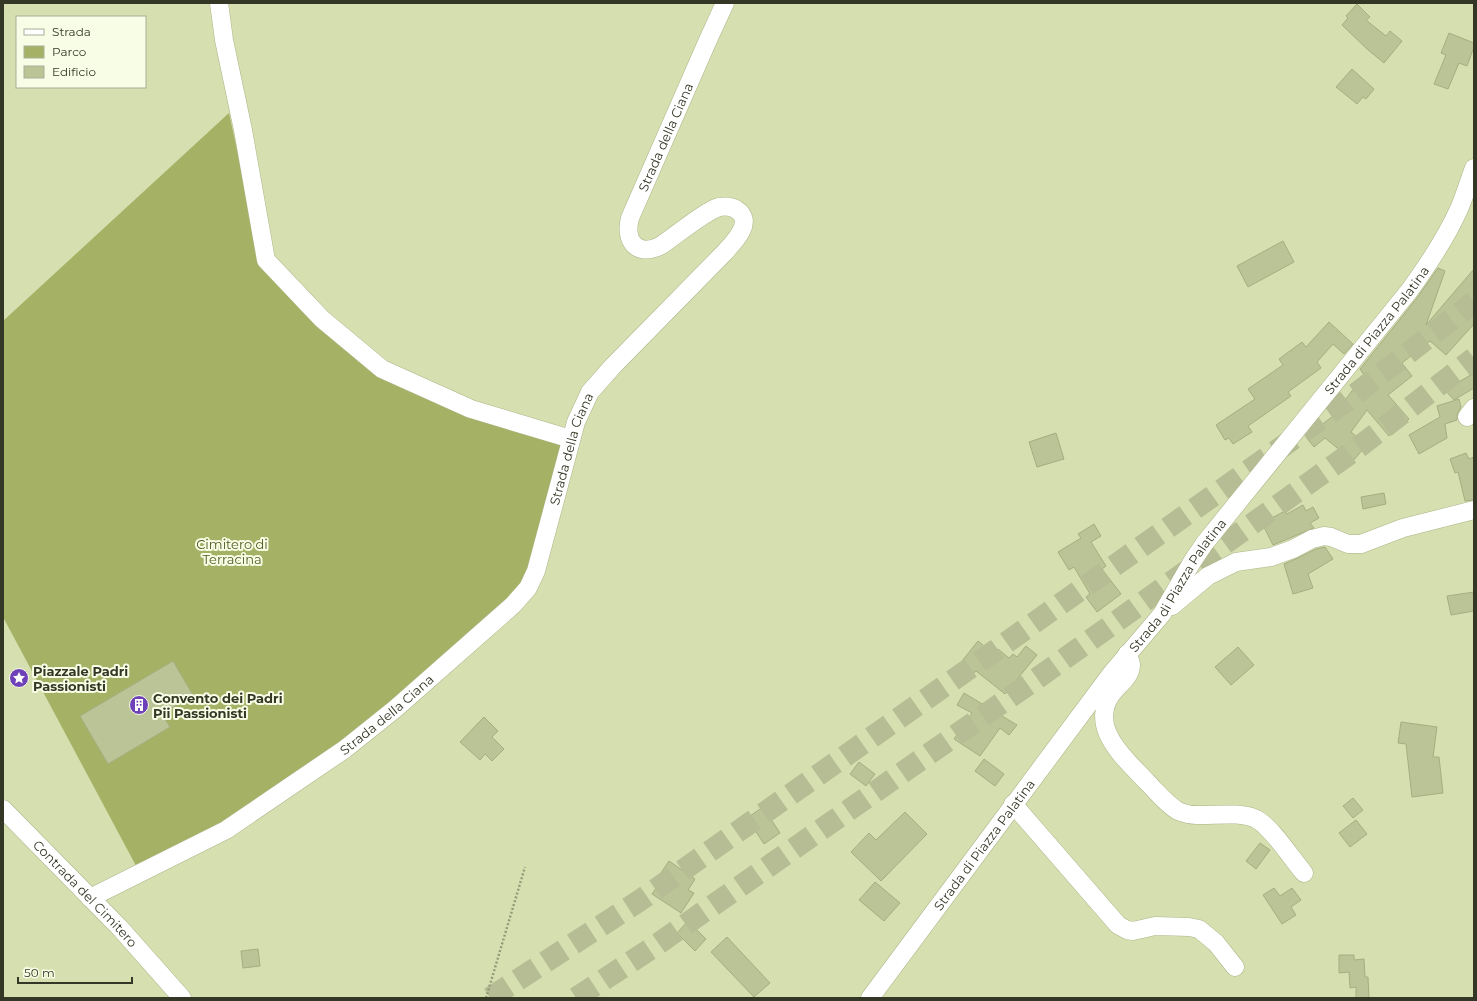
<svg xmlns="http://www.w3.org/2000/svg" width="1477" height="1001" font-family="Montserrat,sans-serif">
  <style>
    .green { fill: #a5b266 }
    .building { fill: #bbc496; stroke: #a5ae81 }
    .lines { fill: none; stroke-linecap: round; stroke-linejoin: round }
    .highway-tunnel { stroke: #b6bd94; stroke-width: 22; stroke-dasharray: 22 11; stroke-linecap: butt }
    .minor-casing { stroke: #acb588; stroke-width: 19 }
    .path { stroke: #959b78; stroke-width: 2.5; stroke-dasharray: 2 2; stroke-linecap: butt }
    .minor { stroke: #fff; stroke-width: 18 }
    .labels { text-anchor: middle; dominant-baseline: central; stroke-width: 4; stroke-linejoin: round; paint-order: stroke }
    .street-label { font-size: 13px; fill: #343725; stroke: #f8fee6 }
    .park-label { font-size: 13px; fill: #525a22; stroke: #f8fee6 }
    .poi-label { font-size: 13px; font-weight: bold; fill: #343725; stroke: #f8fee6; text-anchor: start }
  </style>
  <rect width="100%" height="100%" fill="#d6dfb0"/>
  <!-- green -->
  <path class="green" d="M 229,113 L 262,265 L 377,375 L 562,443 L 528,586 L 371,736 L 142,877 L 3,617 L 3,321 Z"/>
  <!-- building -->
  <path class="building" d="M 1357,4 L 1370,17 L 1366,20 L 1386,36 L 1390,31 L 1402,41 L 1384,63 L 1367,49 L 1342,25 L 1348,18 L 1346,16 Z
    M 1449,33 L 1474,43 L 1474,47 L 1467,66 L 1459,63 L 1448,89 L 1434,84 L 1446,55 L 1441,53 Z
    M 1352,69 L 1374,89 L 1366,99 L 1363,97 L 1357,104 L 1336,87 Z
    M 1283,241 L 1294,262 L 1248,287 L 1237,266 Z
    M 1438,268 L 1445,271 L 1426,325 L 1474,269 L 1474,324 L 1446,355 L 1430,341 L 1402,363 L 1412,376 L 1388,395 L 1409,419 L 1389,436 L 1367,410 L 1351,432 L 1362,441 L 1359,444 L 1364,448 L 1353,461 L 1325,438 L 1314,447 L 1306,437 L 1333,416 L 1364,375 L 1360,369 L 1417,298 Z
    M 1329,322 L 1353,344 L 1344,354 L 1333,344 L 1317,362 L 1321,368 L 1288,392 L 1291,396 L 1248,426 L 1252,432 L 1233,444 L 1229,438 L 1225,440 L 1216,425 L 1255,399 L 1248,389 L 1283,365 L 1279,359 L 1302,342 L 1306,347 Z
    M 1474,373 L 1474,388 L 1454,400 L 1445,390 Z
    M 1459,399 L 1461,407 L 1457,415 L 1457,420 L 1445,424 L 1447,438 L 1419,454 L 1409,435 L 1440,417 L 1437,406 Z
    M 1056,433 L 1064,459 L 1037,467 L 1029,442 Z
    M 1466,453 L 1469,459 L 1474,457 L 1474,500 L 1465,501 L 1458,472 L 1455,473 L 1450,459 Z
    M 1384,493 L 1386,504 L 1363,509 L 1361,497 Z
    M 1303,505 L 1306,511 L 1313,507 L 1319,518 L 1310,523 L 1314,528 L 1273,545 L 1262,523 L 1285,511 L 1287,514 Z
    M 1094,524 L 1101,536 L 1091,542 L 1106,566 L 1102,569 L 1121,594 L 1097,612 L 1086,597 L 1090,594 L 1074,567 L 1069,570 L 1058,552 L 1081,538 L 1078,534 Z
    M 1325,547 L 1333,559 L 1308,574 L 1313,588 L 1293,594 L 1284,564 L 1298,558 L 1316,549 Z
    M 1474,592 L 1474,611 L 1451,615 L 1447,596 Z
    M 978,641 L 994,654 L 998,649 L 1009,658 L 1013,654 L 1017,657 L 1026,646 L 1037,655 L 1005,694 L 976,671 L 971,676 L 958,666 Z
    M 1238,647 L 1254,665 L 1231,685 L 1215,667 Z
    M 173,661 L 193,695 L 162,714 L 170,727 L 108,764 L 80,716 Z
    M 964,693 L 1017,725 L 1009,735 L 1000,728 L 980,756 L 954,739 L 972,713 L 957,705 Z
    M 484,717 L 498,731 L 492,737 L 504,749 L 492,761 L 485,754 L 480,760 L 460,742 Z
    M 1401,722 L 1437,727 L 1433,757 L 1439,757 L 1443,793 L 1412,797 L 1406,744 L 1398,743 Z
    M 984,759 L 1004,774 L 995,786 L 975,771 Z
    M 859,762 L 875,774 L 866,786 L 850,774 Z
    M 1353,798 L 1363,810 L 1353,818 L 1343,806 Z
    M 763,807 L 780,833 L 764,844 L 747,818 Z
    M 905,812 L 927,834 L 881,881 L 851,852 L 869,833 L 876,840 Z
    M 1356,820 L 1367,834 L 1350,847 L 1339,833 Z
    M 1260,843 L 1270,850 L 1256,869 L 1246,861 Z
    M 777,848 L 787,861 L 775,870 L 765,856 Z
    M 669,861 L 695,879 L 688,890 L 694,893 L 681,913 L 652,894 L 664,876 L 661,873 Z
    M 875,882 L 900,903 L 884,921 L 859,900 Z
    M 1274,888 L 1280,896 L 1292,888 L 1301,900 L 1291,907 L 1296,915 L 1282,924 L 1263,895 Z
    M 688,921 L 706,939 L 695,951 L 677,933 Z
    M 727,937 L 770,983 L 754,997 L 711,952 Z
    M 258,949 L 260,966 L 243,968 L 241,951 Z
    M 1339,955 L 1354,955 L 1354,960 L 1364,959 L 1365,977 L 1368,977 L 1369,998 L 1356,998 L 1356,987 L 1350,988 L 1349,972 L 1339,973 Z"/>
  <g class="lines">
    <!-- highway-tunnel -->
    <path class="highway-tunnel" d="M 490,998 L 639,901 L 993,652 L 1345,402 L 1474,302
      M 576,998 L 652,948 L 1046,672 L 1355,450 L 1474,358"/>
    <defs>
      <g id="minor">
        <path d="M 219,3 L 224,40 L 243,130 L 266,260 L 322,319 L 382,369 L 471,409 L 571,439"/>
        <path d="M 1467,417 L 1474,408"/>
        <path d="M 1172,606 L 1208,576 L 1236,562 L 1271,557 L 1293,549 L 1312,539 L 1324,536 L 1331,537 L 1348,544 L 1361,544 L 1403,528 L 1474,510"/>
        <path d="M 1127,654 C 1129,658 1131,661 1131,665 C 1131,676 1121,683 1115,690 C 1102,704 1101,722 1110,738 C 1119,755 1134,768 1147,782 C 1157,792 1166,804 1178,811 C 1183,813 1190,815 1196,815 C 1213,816 1240,811 1256,819 C 1271,826 1292,859 1304,873"/>
        <path d="M 1013,804 L 1118,925 L 1127,930 L 1133,931 L 1155,926 L 1189,927 L 1199,929 L 1216,943 L 1235,967"/>
        <path id="s1" d="M 3,809 L 120,928 L 182,998"/>
        <path id="s2" d="M 90,898 L 226,830 L 345,749 L 395,709 L 513,605 L 528,588 L 536,571 L 576,422 L 590,392 L 613,366 L 724,253 C 733,243 755,222 737,210 C 732,206 725,206 719,207 C 705,211 674,237 660,246 C 637,257 624,241 630,218 L 708,40 L 725,3"/>
        <path id="s3" d="M 870,998 L 1111,674 L 1162,614 L 1192,562 L 1204,544 L 1409,291 C 1428,265 1446,238 1459,209 C 1465,195 1469,181 1474,168"/>
      </g>
    </defs>
    <!-- minor casing -->
    <use href="#minor" class="minor-casing"/>
    <!-- path -->
    <path class="path" d="M 486,998 L 525,867"/>
    <!-- minor -->
    <use href="#minor" class="minor"/>
  </g>
  <!-- icons -->
  <defs>
    <symbol id="sight-disc" viewBox="-11 -11 22 22"><circle r="9.5" fill="#6f41b9" stroke="#f8fee6"/><path d="M0-6L1.8-2.2L6-1.7L2.9 1.2L3.7 5.4L0 3.3L-3.7 5.4L-2.9 1.2L-6-1.7L-1.8-2.2Z" fill="#fff"/></symbol>
    <symbol id="building-disc" viewBox="-11 -11 22 22"><circle r="9.5" fill="#6f41b9" stroke="#f8fee6"/><path d="M-4-6H4V6H1V3H-1V6H-4ZM-2.5-4.3h1.7v1.8h-1.7ZM.8-4.3h1.7v1.8H.8ZM-2.5-1h1.7V.8h-1.7ZM.8-1h1.7V.8H.8Z" fill="#fff"/></symbol>
  </defs>
  <g fill-rule="evenodd">
    <use href="#sight-disc" x="8" y="667" width="22" height="22"/>
    <use href="#building-disc" x="128" y="694" width="22" height="22"/>
  </g>
  <g class="labels">
    <!-- street labels -->
    <g class="street-label">
      <text stroke="none"><textPath href="#s2" startOffset="1225">Strada della Ciana</textPath></text>
      <text stroke="none"><textPath href="#s3" startOffset="839">Strada di Piazza Palatina</textPath></text>
      <text stroke="none"><textPath href="#s2" startOffset="686">Strada della Ciana</textPath></text>
      <text stroke="none"><textPath href="#s3" startOffset="515">Strada di Piazza Palatina</textPath></text>
      <text stroke="none"><textPath href="#s2" startOffset="350">Strada della Ciana</textPath></text>
      <text stroke="none"><textPath href="#s3" startOffset="191">Strada di Piazza Palatina</textPath></text>
      <text stroke="none"><textPath href="#s1" startOffset="118">Contrada del Cimitero</textPath></text>
    </g>
    <!-- park labels -->
    <g class="park-label">
      <text x="232" y="544">Cimitero di<tspan x="232" dy="15">Terracina</tspan></text>
    </g>
    <!-- poi labels -->
    <g class="poi-label">
      <text x="33" y="671">Piazzale Padri<tspan x="33" dy="15">Passionisti</tspan></text>
      <text x="153" y="698">Convento dei Padri<tspan x="153" dy="15">Pii Passionisti</tspan></text>
    </g>
  </g>
  <!-- border -->
  <rect width="1477" height="1001" fill="none" stroke="#343725" stroke-width="8"/>
  <!-- legend -->
  <rect x="16" y="16" width="130" height="72" fill="#f8fee6" stroke="#aaae99"/>
  <rect x="24" y="29" width="20" height="6" fill="#ffffff" stroke="#aaae99"/>
  <text x="52" y="36" font-size="12" fill="#343725">Strada</text>
  <rect x="24" y="46" width="20" height="12" fill="#a5b266" stroke="#aaae99"/>
  <text x="52" y="56" font-size="12" fill="#343725">Parco</text>
  <rect x="24" y="66" width="20" height="12" fill="#bbc496" stroke="#aaae99"/>
  <text x="52" y="76" font-size="12" fill="#343725">Edificio</text>
  <!-- scale -->
  <path d="M18 977v6h114v-6" fill="none" stroke="#343725" stroke-width="2"/>
  <text x="24" y="977" font-size="12" fill="#343725" stroke="#f8fee6" stroke-width="3" paint-order="stroke">50 m</text>
</svg>
